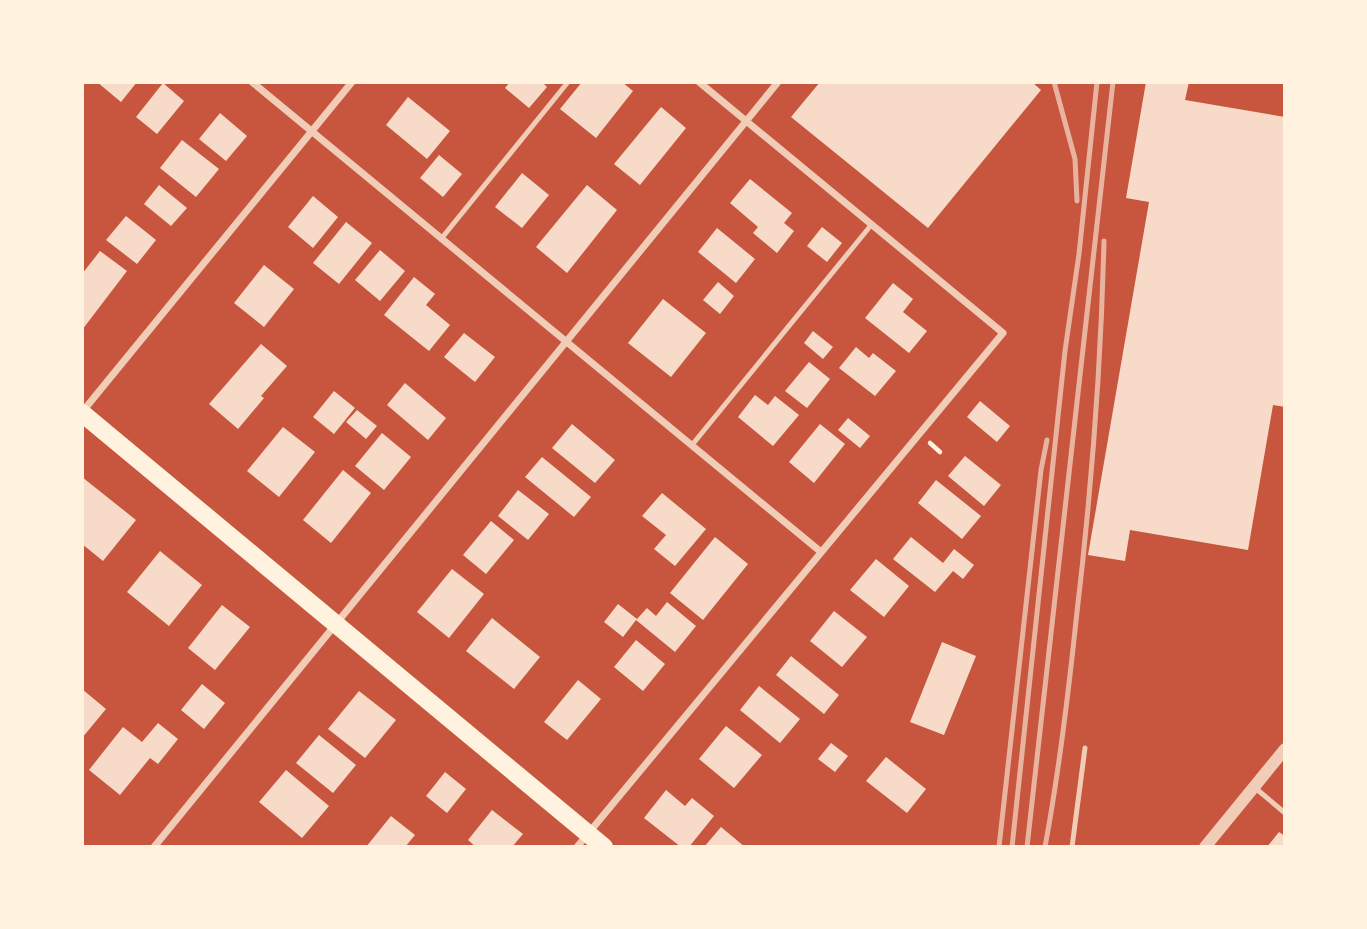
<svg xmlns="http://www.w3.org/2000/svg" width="1367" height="929" font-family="Jost,sans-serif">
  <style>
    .building { fill: #f7dbc8 }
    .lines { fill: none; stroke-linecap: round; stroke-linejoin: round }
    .path { stroke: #fff3e0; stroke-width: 4.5 }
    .service { stroke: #f1ccb7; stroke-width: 5 }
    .minor { stroke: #f1ccb7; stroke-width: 7 }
    .tertiary { stroke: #f1ccb7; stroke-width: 12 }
    .primary { stroke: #fff3e0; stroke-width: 18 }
    .rail { stroke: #e9b49f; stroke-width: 5 }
  </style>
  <rect width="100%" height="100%" fill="#c8553d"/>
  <!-- building -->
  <path class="building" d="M 97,82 L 137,82 L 121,102 Z
    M 510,82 L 542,82 L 547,87 L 529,108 L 505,88 Z
    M 582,82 L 622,82 L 633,91 L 596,138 L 560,109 Z
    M 820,82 L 1032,82 L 1041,90 L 928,228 L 791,117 Z
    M 1146,82 L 1189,82 L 1185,100 L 1285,117 L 1285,407 L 1273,405 L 1248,550 L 1130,530 L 1125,561 L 1088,555 L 1149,202 L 1126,198 Z
    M 163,83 L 184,101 L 157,134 L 136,117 Z
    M 408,97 L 450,131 L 427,159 L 386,125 Z
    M 661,107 L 686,128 L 640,185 L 614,164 Z
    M 220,113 L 247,136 L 226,161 L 199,139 Z
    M 182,140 L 219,169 L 196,197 L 160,168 Z
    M 439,155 L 462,174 L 443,197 L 420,178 Z
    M 522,173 L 549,195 L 522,228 L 495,207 Z
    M 750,179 L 792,213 L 784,223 L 794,231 L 777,253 L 753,233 L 758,227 L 730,203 Z
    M 159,185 L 187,208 L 171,226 L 144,204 Z
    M 587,185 L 617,210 L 567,273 L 536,247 Z
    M 313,196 L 338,217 L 313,248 L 288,227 Z
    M 126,216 L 156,240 L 137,264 L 106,240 Z
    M 346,222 L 372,243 L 339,284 L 313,263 Z
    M 822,227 L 842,243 L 827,262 L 807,246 Z
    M 717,228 L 755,259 L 736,283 L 698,252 Z
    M 380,250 L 405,271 L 380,301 L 355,280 Z
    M 100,251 L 127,271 L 82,330 L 82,274 Z
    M 264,265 L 294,289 L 264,327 L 234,303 Z
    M 414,277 L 435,294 L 426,305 L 450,325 L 429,351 L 384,315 Z
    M 718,282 L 734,296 L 720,314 L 703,300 Z
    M 893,283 L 913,299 L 903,312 L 927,331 L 909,353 L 865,318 Z
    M 663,299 L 706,333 L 671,377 L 628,343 Z
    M 813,331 L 833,347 L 823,359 L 804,343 Z
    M 464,333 L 495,357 L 475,382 L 444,357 Z
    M 261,344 L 287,366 L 261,396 L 264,398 L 238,429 L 209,404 Z
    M 856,347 L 869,358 L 873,353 L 896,371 L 875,396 L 839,368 Z
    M 809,362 L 830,379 L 807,408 L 785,391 Z
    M 405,383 L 446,418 L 428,440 L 387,405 Z
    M 334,391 L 355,408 L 334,434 L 313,417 Z
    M 755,395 L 768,405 L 775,396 L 799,415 L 773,446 L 738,417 Z
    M 980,401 L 1010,426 L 997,442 L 967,417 Z
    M 357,410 L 377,426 L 366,439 L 346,422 Z
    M 848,418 L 870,436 L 860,448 L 838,430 Z
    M 572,424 L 615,460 L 595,483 L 552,448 Z
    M 820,424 L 845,444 L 814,483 L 789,462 Z
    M 283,427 L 315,452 L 279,497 L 247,471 Z
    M 382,433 L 411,457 L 384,490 L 355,466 Z
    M 965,456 L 1001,485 L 984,506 L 948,476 Z
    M 542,457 L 591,497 L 574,517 L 525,477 Z
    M 343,470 L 371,493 L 331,543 L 303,520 Z
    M 82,477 L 136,520 L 103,561 L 82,544 Z
    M 936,480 L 981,516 L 962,539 L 918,503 Z
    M 518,490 L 549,514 L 528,540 L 498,516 Z
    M 662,493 L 706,529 L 675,566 L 654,549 L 666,535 L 642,516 Z
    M 491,521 L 514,540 L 486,574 L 463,555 Z
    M 715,537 L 748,564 L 703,620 L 670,593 Z
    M 911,537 L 943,563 L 954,549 L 974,565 L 963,579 L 953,571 L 935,592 L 893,559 Z
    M 160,551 L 202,585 L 169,626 L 127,592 Z
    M 876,559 L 909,586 L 884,617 L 850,590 Z
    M 452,569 L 484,594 L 449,638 L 417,612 Z
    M 667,602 L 696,626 L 675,652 L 636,620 L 623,637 L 604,622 L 618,604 L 637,619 L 647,608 L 656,616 Z
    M 222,605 L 250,627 L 215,670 L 188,648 Z
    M 834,611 L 867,637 L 842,667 L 810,641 Z
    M 492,618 L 540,657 L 514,689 L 466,651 Z
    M 636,640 L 665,664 L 643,691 L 614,667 Z
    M 942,642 L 976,656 L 944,735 L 910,722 Z
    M 791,656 L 839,695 L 824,714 L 776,675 Z
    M 578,680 L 601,699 L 567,740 L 544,722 Z
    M 202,684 L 225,703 L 204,729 L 181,710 Z
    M 759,686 L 800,719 L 780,743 L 740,710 Z
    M 82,689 L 106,709 L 82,738 Z
    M 359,691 L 396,720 L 365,758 L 328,729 Z
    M 158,723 L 178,739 L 158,764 L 150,758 L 120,795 L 89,770 L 123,727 L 142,742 Z
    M 726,726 L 762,755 L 734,788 L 699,759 Z
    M 319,735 L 356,765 L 333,793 L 296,763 Z
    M 831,743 L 848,756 L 835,772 L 818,759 Z
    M 886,757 L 926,789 L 907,813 L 866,781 Z
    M 286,770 L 329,806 L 302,838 L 259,802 Z
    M 445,772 L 466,789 L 447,813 L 426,796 Z
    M 666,790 L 685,806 L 692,798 L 714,816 L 689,847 L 681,847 L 644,818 Z
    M 492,810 L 523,834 L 512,847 L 476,847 L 468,840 Z
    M 391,816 L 415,835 L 405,847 L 366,847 Z
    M 721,827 L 745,847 L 704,847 Z
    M 1279,832 L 1285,836 L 1285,847 L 1267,847 Z"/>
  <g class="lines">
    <!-- path -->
    <path class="path" d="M 930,443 L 940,452"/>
    <!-- service -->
    <path class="service" d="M 441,239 L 568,82
      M 692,445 L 872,224
      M 1254,787 L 1285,813
      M 1072,847 L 1085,748"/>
    <!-- minor -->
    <path class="minor" d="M 252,82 L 821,552
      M 83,411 L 352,82
      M 154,847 L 778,82
      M 577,847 L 1003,333 L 699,82"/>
    <!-- tertiary -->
    <path class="tertiary" d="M 1205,847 L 1285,749"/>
    <!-- primary -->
    <path class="primary" d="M 82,413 L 604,847"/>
    <!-- rail -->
    <path class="rail" d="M 1054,82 L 1075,159 L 1077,201
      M 999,847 L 1041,470 L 1047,440
      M 1012,847 L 1065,351 L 1079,254 L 1097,82
      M 1027,847 L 1113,82
      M 1045,847 C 1059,772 1068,697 1076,621 C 1091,495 1101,368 1104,241"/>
  </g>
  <!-- border -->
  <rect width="1367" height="929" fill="none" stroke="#fff3e0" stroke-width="168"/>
</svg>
